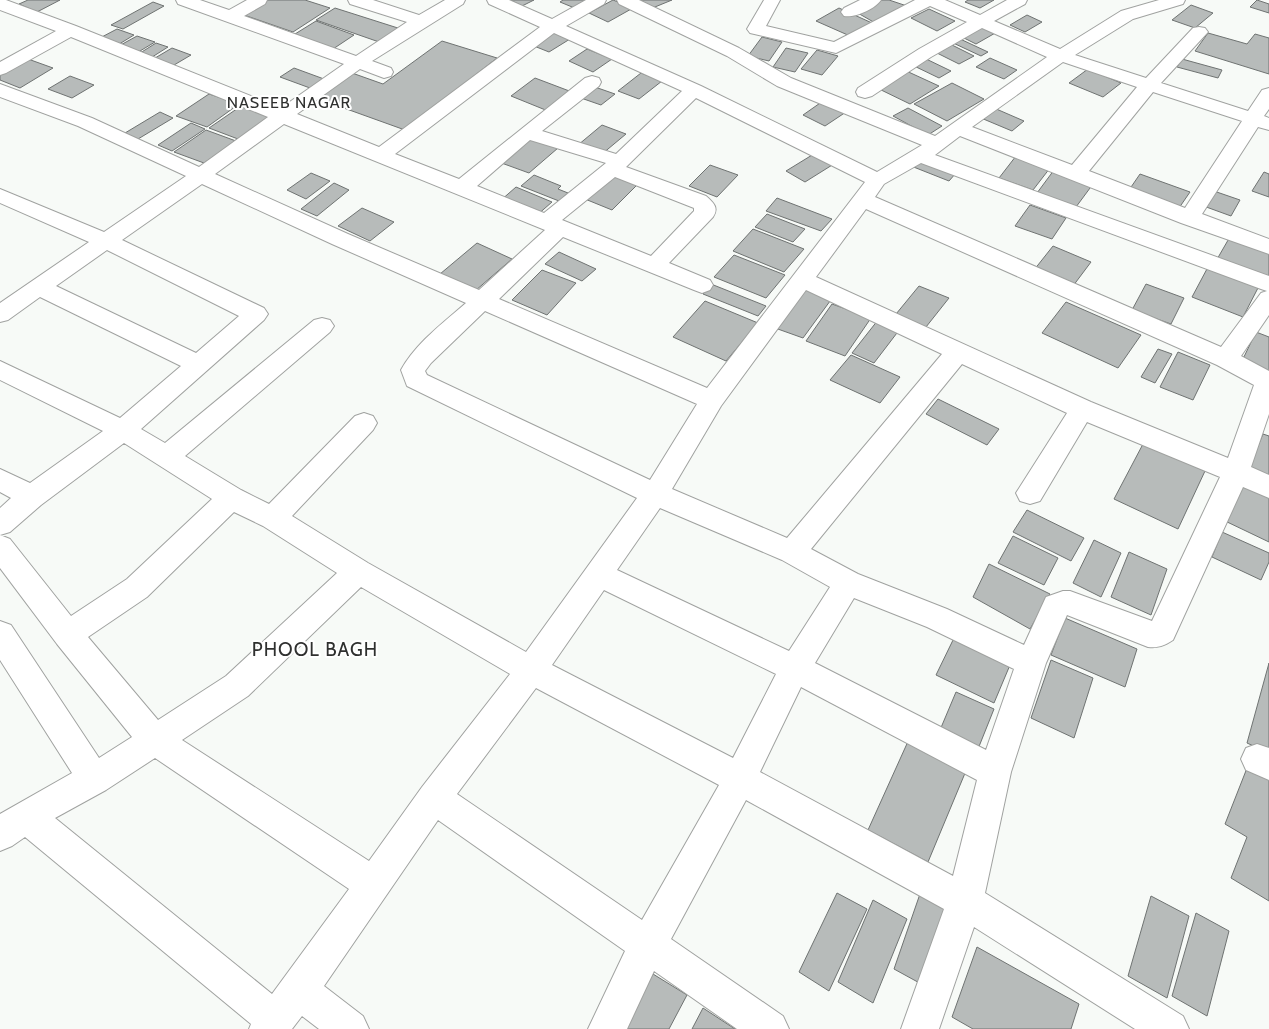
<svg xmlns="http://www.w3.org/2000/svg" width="1269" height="1029" font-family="Cabin,sans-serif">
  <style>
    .building { fill: #b7bbba; stroke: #6f7372 }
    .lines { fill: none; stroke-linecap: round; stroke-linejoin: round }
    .street-casing { stroke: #a0a2a0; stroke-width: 2 }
    .street { fill: #fff; fill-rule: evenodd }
    .labels { text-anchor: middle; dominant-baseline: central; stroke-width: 4; stroke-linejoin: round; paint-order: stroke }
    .far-neighbourhood-label { font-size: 16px; letter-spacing: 1px; fill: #2f302f; stroke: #fff }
    .neighbourhood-label { font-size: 19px; letter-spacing: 1px; fill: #2f302f; stroke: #fff }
  </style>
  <rect width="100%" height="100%" fill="#f7faf7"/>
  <!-- building -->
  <path class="building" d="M 28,0 L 60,0 L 37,12 L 19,4 Z
    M 263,0 L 305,0 L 330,8 L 293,32 L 241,14 Z
    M 510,0 L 534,0 L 522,6 Z
    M 563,0 L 593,0 L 577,9 L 560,2 Z
    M 613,0 L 633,8 L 608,22 L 589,13 Z
    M 631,0 L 672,0 L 650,9 Z
    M 878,0 L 889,0 L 907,6 L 877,24 L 856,12 Z
    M 968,0 L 994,0 L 980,8 L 965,2 Z
    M 1257,0 L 1269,4 L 1269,13 L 1250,7 Z
    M 153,2 L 164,6 L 123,29 L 111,25 Z
    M 1191,5 L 1213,13 L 1195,28 L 1172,20 Z
    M 335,8 L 401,29 L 382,43 L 316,20 Z
    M 839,8 L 872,23 L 850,36 L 816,21 Z
    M 929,9 L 955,21 L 937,31 L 911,18 Z
    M 1027,15 L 1042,22 L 1025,32 L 1010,25 Z
    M 316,21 L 354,35 L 333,49 L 295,34 Z
    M 981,25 L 997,32 L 976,44 L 960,36 Z
    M 117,29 L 134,35 L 116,46 L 98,39 Z
    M 550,31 L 570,39 L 549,52 L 529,44 Z
    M 1208,33 L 1247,44 L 1255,34 L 1269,38 L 1269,74 L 1195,51 Z
    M 137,36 L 155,42 L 135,54 L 117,47 Z
    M 762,37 L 782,42 L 769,61 L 748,56 Z
    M 958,38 L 988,52 L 981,56 L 951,42 Z
    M 442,41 L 497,58 L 405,130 L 316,98 L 352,73 L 383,84 Z
    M 156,43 L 168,47 L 149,59 L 137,55 Z
    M 948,43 L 974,56 L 959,64 L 935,52 Z
    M 172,48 L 191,55 L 169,68 L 150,61 Z
    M 786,48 L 808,53 L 795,72 L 773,67 Z
    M 587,49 L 612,59 L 593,72 L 569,61 Z
    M 817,50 L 838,56 L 822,75 L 801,69 Z
    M 922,57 L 951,71 L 939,78 L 910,64 Z
    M 990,58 L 1017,70 L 1004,79 L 976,67 Z
    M 28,59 L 53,68 L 20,88 L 0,80 L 0,75 Z
    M 1182,59 L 1222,70 L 1218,78 L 1177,67 Z
    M 294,68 L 324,79 L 310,88 L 280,77 Z
    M 902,69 L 939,86 L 910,104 L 875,87 Z
    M 1088,69 L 1121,83 L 1103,97 L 1069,83 Z
    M 641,73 L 662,81 L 639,99 L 618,91 Z
    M 70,76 L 94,85 L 72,98 L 48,89 Z
    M 535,78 L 572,92 L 548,111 L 511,96 Z
    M 952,83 L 984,99 L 947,121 L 914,104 Z
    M 592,86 L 615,94 L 601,105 L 578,97 Z
    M 209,94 L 239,104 L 207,127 L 176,116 Z
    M 823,101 L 846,112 L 825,126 L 803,115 Z
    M 241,106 L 270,117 L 238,139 L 209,128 Z
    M 908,108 L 942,126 L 928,135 L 893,116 Z
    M 994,108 L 1024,121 L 1012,131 L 981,118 Z
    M 160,112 L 173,118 L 138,139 L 125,133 Z
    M 191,123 L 205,129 L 172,151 L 158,145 Z
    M 602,125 L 626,134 L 602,154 L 578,145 Z
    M 206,130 L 236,141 L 204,163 L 174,152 Z
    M 526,136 L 558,148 L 529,173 L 496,161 Z
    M 817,152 L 837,162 L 805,182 L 786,171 Z
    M 1016,156 L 1050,168 L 1033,190 L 999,178 Z
    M 919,158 L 956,173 L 949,181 L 911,166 Z
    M 710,165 L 738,175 L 717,197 L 689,186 Z
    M 1054,170 L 1093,184 L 1076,207 L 1037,193 Z
    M 1264,172 L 1269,174 L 1269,197 L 1252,191 Z
    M 311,173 L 330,181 L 306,199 L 287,190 Z
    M 1140,174 L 1190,192 L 1179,208 L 1129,190 Z
    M 534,175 L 561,186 L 558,189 L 568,193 L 559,201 L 521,186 Z
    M 610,175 L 637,185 L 612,210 L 585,199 Z
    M 334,183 L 349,190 L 317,216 L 301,209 Z
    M 516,187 L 552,202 L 536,216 L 500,201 Z
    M 1208,189 L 1240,200 L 1231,216 L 1198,204 Z
    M 777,198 L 832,219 L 821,231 L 766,211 Z
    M 1030,205 L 1066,218 L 1052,239 L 1015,226 Z
    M 362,208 L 394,222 L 370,241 L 338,226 Z
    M 767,214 L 805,229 L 793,242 L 755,227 Z
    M 753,229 L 804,249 L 784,272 L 733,251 Z
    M 1231,235 L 1269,249 L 1269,275 L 1267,279 L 1216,261 Z
    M 477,243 L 512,259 L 475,291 L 440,274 Z
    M 1053,246 L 1091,262 L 1073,286 L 1034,270 Z
    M 559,252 L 596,269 L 582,281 L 545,264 Z
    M 734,255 L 785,275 L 766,298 L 714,277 Z
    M 1208,267 L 1259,286 L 1243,317 L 1192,297 Z
    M 542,270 L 576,283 L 547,315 L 512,300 Z
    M 711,284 L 766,306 L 758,316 L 703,294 Z
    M 1146,284 L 1184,298 L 1171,324 L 1132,310 Z
    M 919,286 L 949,298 L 926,327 L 896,314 Z
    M 805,287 L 833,297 L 803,338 L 775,328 Z
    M 705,301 L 758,323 L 726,361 L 673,337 Z
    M 1066,302 L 1141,335 L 1118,368 L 1042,333 Z
    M 832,304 L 871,318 L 845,356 L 806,341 Z
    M 878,320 L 900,329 L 874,363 L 852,353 Z
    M 1256,332 L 1269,337 L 1269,374 L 1241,363 Z
    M 1158,349 L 1172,354 L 1155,383 L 1141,377 Z
    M 1178,352 L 1210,365 L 1193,400 L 1160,387 Z
    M 851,355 L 900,377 L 880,403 L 830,380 Z
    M 938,399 L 999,429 L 987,445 L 926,414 Z
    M 1263,434 L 1269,436 L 1269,479 L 1248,470 Z
    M 1143,444 L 1205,471 L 1178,529 L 1114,499 Z
    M 1240,485 L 1269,498 L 1269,542 L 1223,520 Z
    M 1027,510 L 1084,538 L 1071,561 L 1013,532 Z
    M 1222,532 L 1269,553 L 1269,562 L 1261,580 L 1212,557 Z
    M 1013,536 L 1058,558 L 1044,585 L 998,563 Z
    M 1094,540 L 1121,553 L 1101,597 L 1073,583 Z
    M 1129,552 L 1167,569 L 1151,615 L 1111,597 Z
    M 989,564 L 1050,594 L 1030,629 L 973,597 Z
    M 1065,618 L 1137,649 L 1125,687 L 1051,655 Z
    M 954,638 L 1010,665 L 994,703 L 936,675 Z
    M 1051,660 L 1093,678 L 1074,738 L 1031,718 Z
    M 1269,663 L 1269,753 L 1247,743 Z
    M 956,692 L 994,709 L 978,749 L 940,730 Z
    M 910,737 L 968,766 L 928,862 L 868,830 Z
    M 1249,763 L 1269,774 L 1269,901 L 1231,878 L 1247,837 L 1225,824 Z
    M 921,891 L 952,906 L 925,986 L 894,969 Z
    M 837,893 L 867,909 L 829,991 L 799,972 Z
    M 1151,896 L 1189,916 L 1167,998 L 1128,976 Z
    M 873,900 L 907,919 L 873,1003 L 838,982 Z
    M 1196,913 L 1229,931 L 1207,1016 L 1172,996 Z
    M 977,947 L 1079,1004 L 1071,1029 L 973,1029 L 952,1017 Z
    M 653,974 L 687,995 L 669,1029 L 623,1029 Z
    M 703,1008 L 735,1029 L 692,1029 Z"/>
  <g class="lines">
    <defs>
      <path id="street" d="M 0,0 L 6,0 L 76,26 L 281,108 L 344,64 L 178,4 L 176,0 L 200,0 L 229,10 L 247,0 L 267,0 L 265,4 L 244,16 L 356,56 L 407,22 L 350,4 L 348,0 L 373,0 L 419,15 L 445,0 L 465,0 L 463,4 L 372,61 L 391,68 L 393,72 L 391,76 L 384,78 L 360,69 L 297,114 L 379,147 L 540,27 L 489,4 L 487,0 L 509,0 L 552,19 L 586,0 L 606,0 L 604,4 L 566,26 L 701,86 L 877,172 L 922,145 L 777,86 L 727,56 L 619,4 L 617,0 L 639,0 L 739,48 L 791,78 L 935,136 L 1047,57 L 982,28 L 931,57 L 872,96 L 865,98 L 858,96 L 856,92 L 858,88 L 919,49 L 967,22 L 930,6 L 836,53 L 750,33 L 747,29 L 764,0 L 780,0 L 766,26 L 834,42 L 915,0 L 945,0 L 980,15 L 1007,0 L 1027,0 L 1025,4 L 994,21 L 1060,49 L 1121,11 L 1159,0 L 1185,0 L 1183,4 L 1133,19 L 1075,55 L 1146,78 L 1193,28 L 1199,27 L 1205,28 L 1208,32 L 1161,83 L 1248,111 L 1262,90 L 1269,88 L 1269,109 L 1264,116 L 1269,118 L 1269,130 L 1258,127 L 1202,214 L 1269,239 L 1269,254 L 1181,223 L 960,136 L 935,155 L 1269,276 L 1269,315 L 1241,356 L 1269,371 L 1269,414 L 1251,467 L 1269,475 L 1269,498 L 1243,487 L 1173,640 C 1164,646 1158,648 1148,647 L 1067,615 L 1046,663 L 1011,772 L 985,893 L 1183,1016 L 1189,1029 L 1135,1029 L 974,927 L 939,1029 L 901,1029 L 944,909 L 746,800 L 671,939 L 783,1016 L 789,1029 L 737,1029 L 654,971 L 627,1029 L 588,1029 L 625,951 L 438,820 L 324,986 L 363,1016 L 369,1029 L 319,1029 L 302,1016 L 292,1029 L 249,1029 L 251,1024 L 25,837 L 12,846 L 0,851 L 0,814 L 72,773 L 0,660 L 0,621 L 11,625 L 99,758 L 132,737 L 57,644 L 0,568 L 0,535 L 10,539 L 71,616 L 127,579 L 212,499 L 124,443 L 41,505 L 10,532 L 0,535 L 0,508 L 11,498 L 0,492 L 0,469 L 30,483 L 103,431 L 0,380 L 0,361 L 120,418 L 181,366 L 40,297 L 8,320 L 0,322 L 0,303 L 89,242 L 0,203 L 0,189 L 104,232 L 186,176 L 78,126 L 0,97 L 0,84 L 92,118 L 199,167 L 268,117 L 71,37 L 6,73 L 0,75 L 0,62 L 56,31 L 0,10 ZM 554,33 L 682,91 L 616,154 L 542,131 L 599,86 L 601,82 L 599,78 L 592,76 L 585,78 L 459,179 L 395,154 ZM 1063,62 L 1137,87 L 1072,165 L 972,127 ZM 1153,92 L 1242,121 L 1185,208 L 1089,171 ZM 696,98 L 865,182 L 707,388 L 499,299 L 563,237 L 694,290 L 702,293 L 710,290 L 713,285 L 710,280 L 669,263 L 713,217 C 719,208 714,203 706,196 L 626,167 ZM 284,124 L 545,230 L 479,290 L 348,234 L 215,174 ZM 530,140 L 606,163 L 544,213 L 477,186 ZM 921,163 L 1261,289 L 1267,291 L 1261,293 L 1221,347 L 875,197 L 884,184 ZM 615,177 L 694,208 L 694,211 L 651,256 L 562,220 ZM 202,184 L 332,244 L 466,303 C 443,323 416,343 401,370 L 407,386 L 637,498 L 526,652 L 368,563 L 292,516 L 373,430 L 377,423 L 373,416 L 364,413 L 355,416 L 269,504 L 241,490 L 185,456 L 330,332 L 334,326 L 330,320 L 322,318 L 314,320 L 165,443 L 141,429 L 264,320 L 268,314 L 264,308 L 122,240 ZM 866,209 L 1217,365 L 1254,385 L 1228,458 L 1091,402 L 816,277 ZM 107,250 L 239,316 L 196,353 L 56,286 ZM 806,290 L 942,354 L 787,538 L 672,489 L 721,406 ZM 485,311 L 697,404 L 650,480 L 427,375 L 425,371 L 431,363 ZM 962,364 L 1067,413 L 1016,493 L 1020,501 L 1030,504 L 1040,501 L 1087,422 L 1220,477 L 1152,621 L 1070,591 L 1063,591 L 1046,597 L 1024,645 L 947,609 L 858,574 L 811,549 ZM 660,508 L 782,560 L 830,587 L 789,651 L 617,570 ZM 234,512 L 263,526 L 337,573 L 226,676 L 158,720 L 88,637 L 147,597 ZM 361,587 L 510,674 L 422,787 L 369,861 L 182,740 L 248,696 ZM 604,590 L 776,674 L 733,758 L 552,665 ZM 854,598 L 927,627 L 1014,669 L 986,750 L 815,663 ZM 801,687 L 977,780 L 953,876 L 760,772 ZM 536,688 L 719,785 L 642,920 L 457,794 ZM 155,758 L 349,889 L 272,994 L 55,818 L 106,790 Z
        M 860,0 L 881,0 C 875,9 855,18 844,16 L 841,12 L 844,8 Z
        M 1257,744 L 1269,748 L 1269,780 L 1246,770 L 1241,759 L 1246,748 Z"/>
    </defs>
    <!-- street casing -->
    <use href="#street" class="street-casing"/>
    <!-- street -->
    <use href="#street" class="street"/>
  </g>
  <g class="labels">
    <!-- far-neighbourhood labels -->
    <g class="far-neighbourhood-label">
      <text x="289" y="102">NASEEB NAGAR</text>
    </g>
    <!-- neighbourhood labels -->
    <g class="neighbourhood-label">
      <text x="315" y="649">PHOOL BAGH</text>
    </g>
  </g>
</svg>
